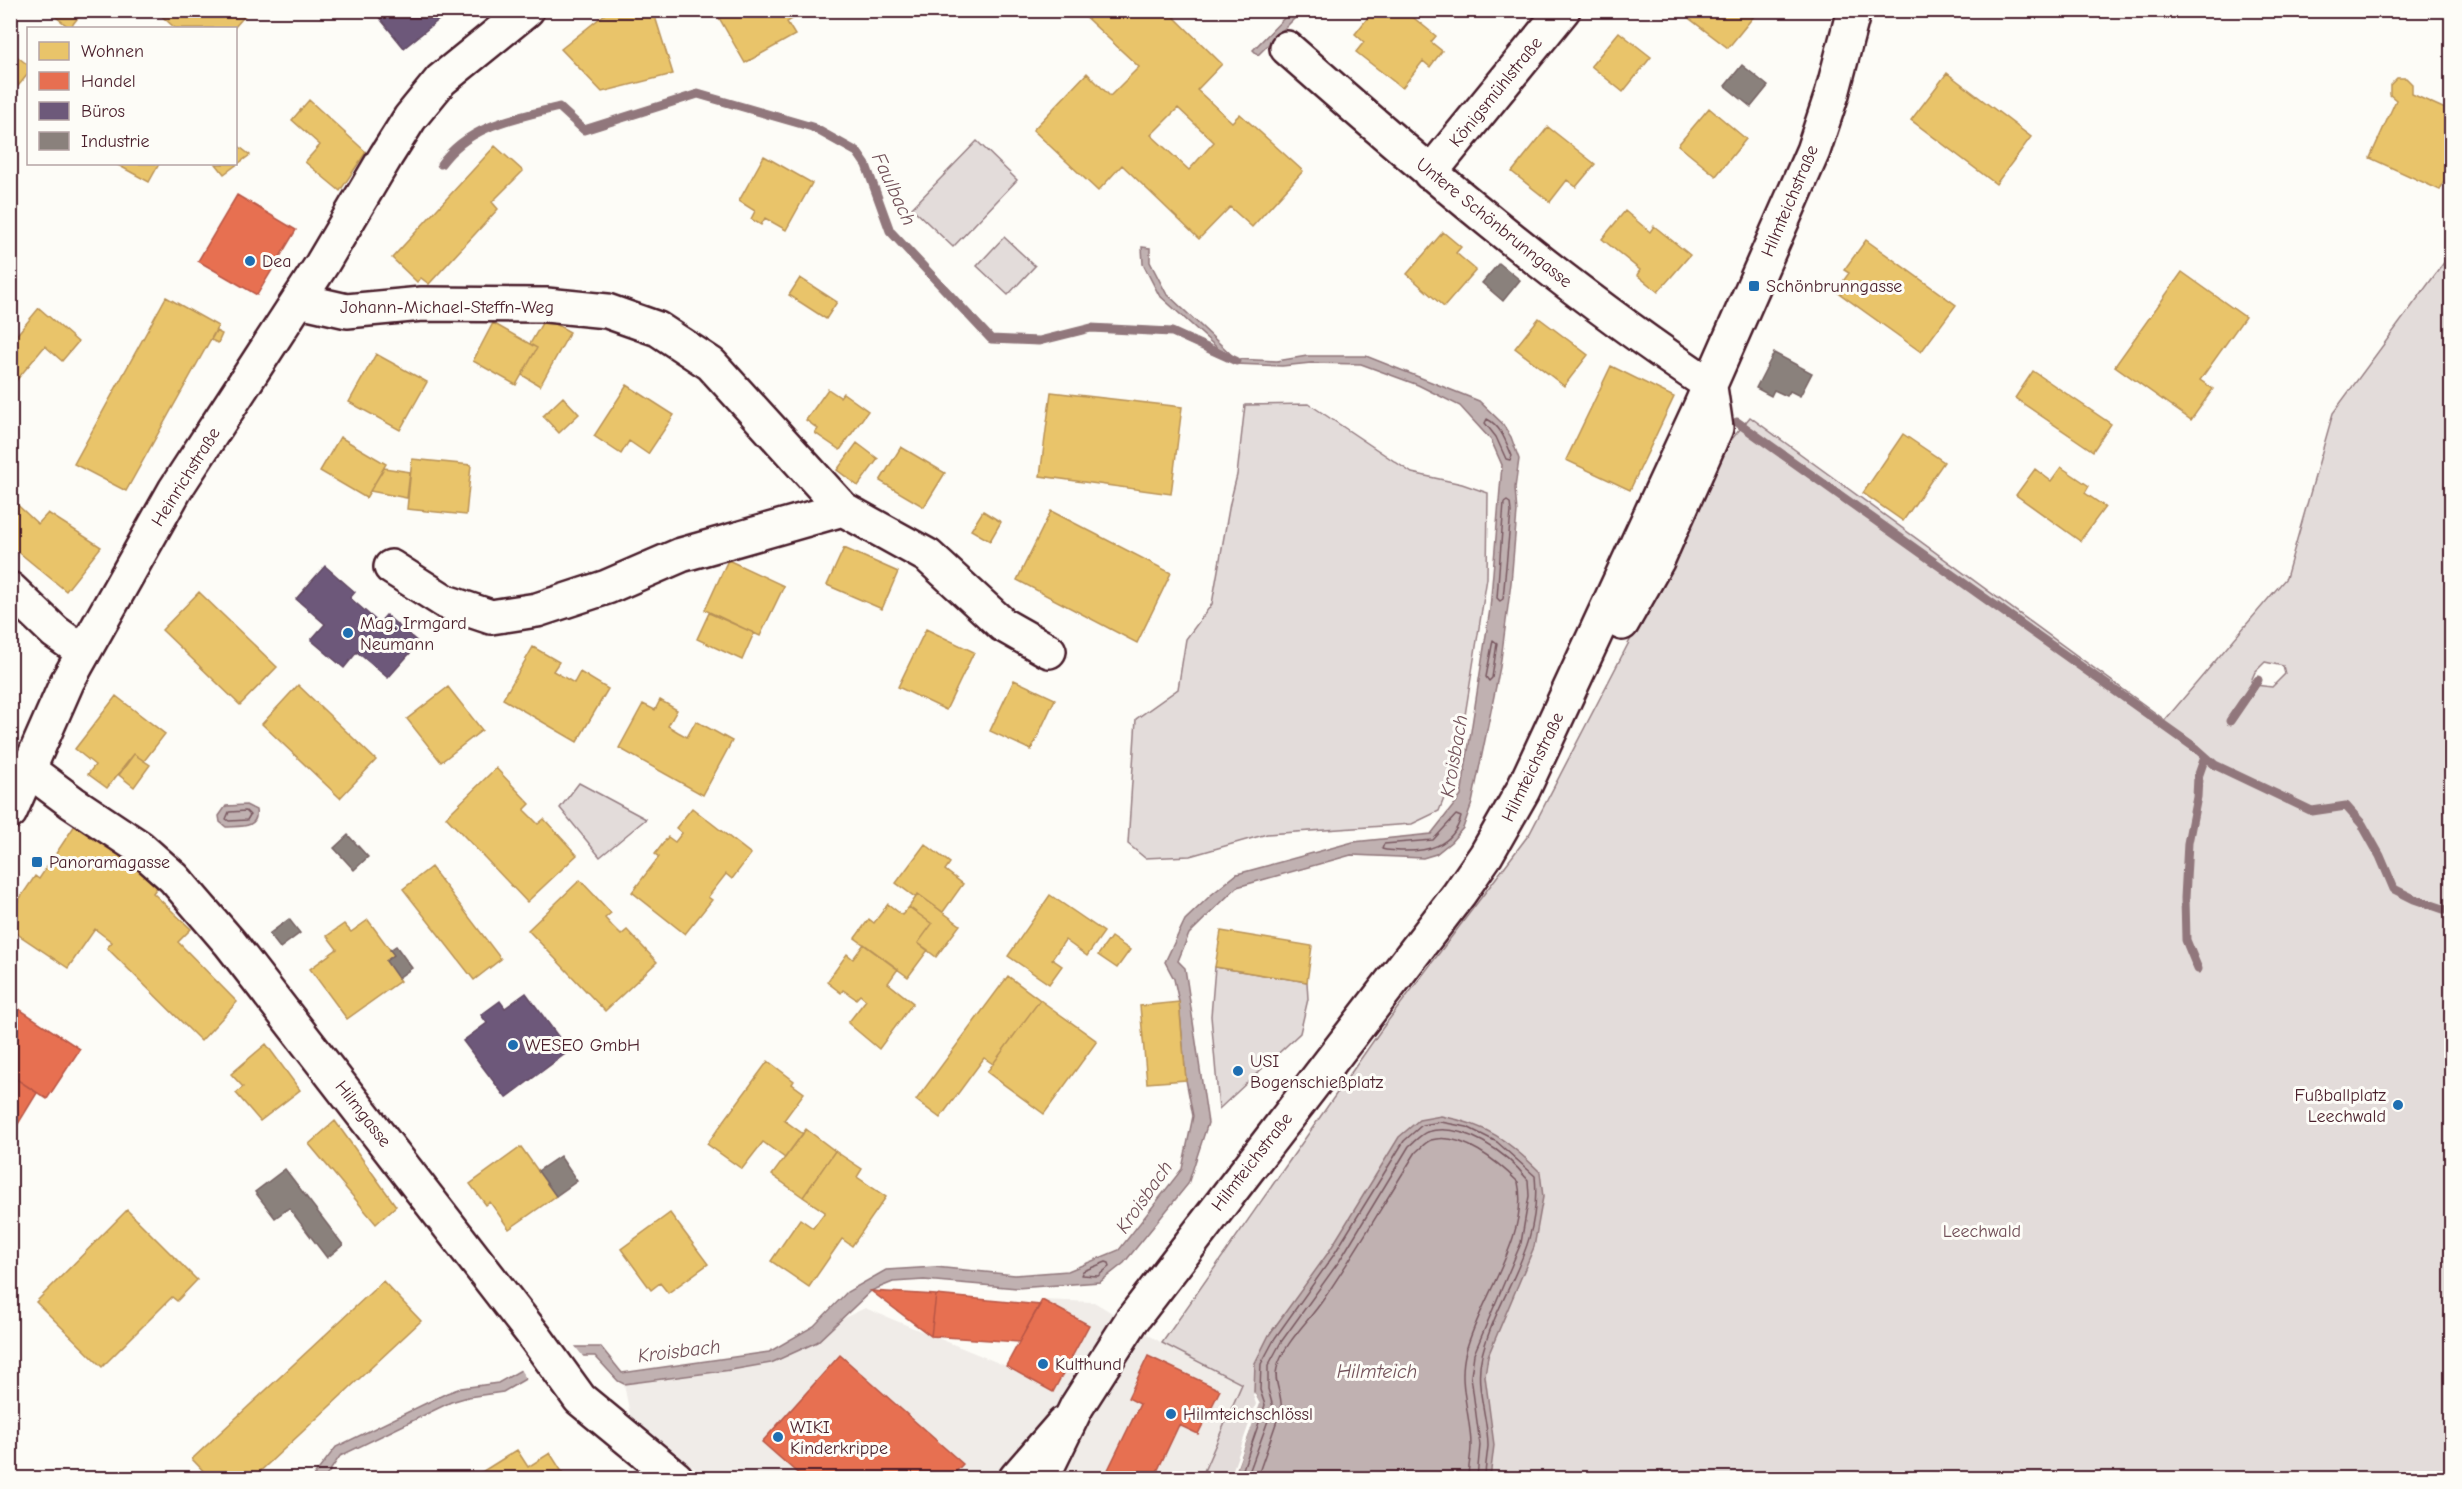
<svg xmlns="http://www.w3.org/2000/svg" width="2462" height="1489" font-family="'Comic Neue',sans-serif">
  <style>
    .built { fill: #f0ece8 }
    .green { fill: #e3dcda; stroke: #967e82; stroke-width: 1.5; fill-rule: evenodd }
    .water { fill: #c0b1b1; stroke: #91777b; stroke-width: 1.5 }
    .pier { fill: #fdfcf7 }
    .homes { fill: #e9c46a; stroke: #b99257; stroke-width: 1.5; fill-rule: evenodd }
    .shops { fill: #e76f51; stroke: #b85746; stroke-width: 1.5 }
    .offices { fill: #6d597a; stroke: #624862; stroke-width: 1.5 }
    .industry { fill: #8a817c; stroke: #776464; stroke-width: 1.5 }
    .lines { fill: none; stroke-linecap: round; stroke-linejoin: round }
    .shore { stroke: #795961; stroke-width: 1.5 }
    .stream { stroke: #91777b; stroke-width: 9 }
    .minor-casing { stroke: #4a1f2b; stroke-width: 38 }
    .secondary-casing { stroke: #4a1f2b; stroke-width: 38 }
    .primary-casing { stroke: #4a1f2b; stroke-width: 38 }
    .minor { stroke: #fdfcf7; stroke-width: 33 }
    .secondary { stroke: #fdfcf7; stroke-width: 33 }
    .primary { stroke: #fdfcf7; stroke-width: 33 }
    .poi-dot { fill: #1f6fb2; stroke: #fdfcf7; stroke-width: 2 }
    .labels { text-anchor: middle; dominant-baseline: central; stroke-width: 6; stroke-linejoin: round; paint-order: stroke }
    .street-label { font-size: 18px; fill: #4a1f2b; stroke: #fdfcf7 }
    .poi-label { font-size: 18px; fill: #4a1f2b; stroke: #fdfcf7; text-anchor: start }
    .park-label { font-size: 18px; fill: #704e57; stroke: #fdfcf7 }
    .water-label { font-size: 20px; font-style: italic; fill: #73525a; stroke: #fdfcf7 }
  </style>
  <rect width="100%" height="100%" fill="#fdfcf7"/>
  <filter id="ink" filterUnits="userSpaceOnUse"><feTurbulence type="fractalNoise" baseFrequency=".0167" numOctaves="2"/><feDisplacementMap in="SourceGraphic" scale="12" xChannelSelector="R" yChannelSelector="G"/><feConvolveMatrix kernelMatrix="1 2 1 2 8 2 1 2 1" color-interpolation-filters="sRGB"/></filter>
  <g filter="url(#ink)">
    <!-- built -->
    <path class="built" d="M 1042,1300 L 1094,1302 L 1162,1343 L 1242,1384 L 1201,1478 L 706,1478 L 630,1415 L 624,1384 L 731,1370 L 817,1342 L 840,1320 L 865,1308 L 1006,1366 Z"/>
    <!-- green -->
    <path class="green" d="M 977,141 L 1017,180 L 953,247 L 912,208 Z
      M 1004,237 L 1035,266 L 1008,295 L 977,266 Z
      M 2451,253 L 2451,1478 L 1201,1478 L 1242,1384 L 1162,1343 L 1381,1030 L 1530,833 L 1696,513 L 1727,445 L 1750,417 L 2165,720 L 2286,578 L 2333,413 ZM 2265,662 L 2283,666 L 2285,674 L 2272,687 L 2255,685 L 2251,681 L 2255,672 Z
      M 1309,404 L 1412,473 L 1462,484 L 1488,493 L 1487,578 L 1457,765 L 1439,811 L 1412,824 L 1267,834 L 1190,856 L 1145,858 L 1128,844 L 1136,719 L 1178,689 L 1186,639 L 1212,604 L 1230,503 L 1237,475 L 1245,405 Z
      M 579,783 L 646,819 L 600,857 L 560,808 Z
      M 1215,967 L 1307,982 L 1308,999 L 1300,1033 L 1219,1109 L 1211,1016 Z"/>
    <!-- water -->
    <path class="water" d="M 1291,11 L 1302,11 L 1258,55 L 1253,50 Z
      M 1142,247 L 1150,248 L 1150,262 L 1166,293 L 1236,359 L 1277,361 L 1307,356 L 1366,356 L 1479,401 L 1502,423 L 1511,437 L 1519,459 L 1515,488 L 1517,512 L 1511,583 L 1500,667 L 1472,803 L 1463,828 L 1451,842 L 1436,854 L 1423,858 L 1351,855 L 1237,887 L 1189,934 L 1178,961 L 1185,968 L 1208,1123 L 1188,1184 L 1124,1263 L 1100,1282 L 1017,1288 L 924,1280 L 893,1282 L 871,1291 L 817,1342 L 771,1363 L 731,1370 L 624,1384 L 618,1381 L 595,1356 L 582,1356 L 527,1378 L 503,1392 L 468,1397 L 451,1402 L 340,1456 L 325,1478 L 312,1478 L 336,1447 L 447,1393 L 461,1388 L 498,1383 L 521,1370 L 575,1347 L 601,1347 L 622,1373 L 769,1352 L 814,1326 L 847,1292 L 886,1270 L 935,1267 L 1015,1275 L 1068,1271 L 1119,1250 L 1182,1169 L 1193,1116 L 1186,1080 L 1179,1002 L 1174,979 L 1165,962 L 1185,920 L 1211,895 L 1237,874 L 1353,842 L 1431,834 L 1461,796 L 1490,609 L 1502,465 L 1491,440 L 1460,406 L 1418,385 L 1361,364 L 1311,363 L 1282,366 L 1235,364 L 1159,295 L 1143,264 Z
      M 246,805 L 256,810 C 259,829 240,826 226,827 L 220,822 L 219,816 L 226,806 Z
      M 1441,1116 C 1488,1125 1507,1140 1540,1172 L 1543,1197 L 1534,1247 L 1488,1356 L 1485,1376 L 1494,1445 L 1490,1478 L 1233,1478 L 1259,1404 L 1254,1392 L 1255,1363 L 1269,1335 L 1328,1253 L 1399,1137 L 1419,1120 Z"/>
    <!-- pier -->
    <path class="pier" d="M 574,1345 L 585,1359 L 528,1381 L 519,1368 Z
      M 1254,1392 L 1260,1404 L 1233,1478 L 1230,1478 L 1256,1404 L 1253,1395 Z"/>
    <!-- homes -->
    <path class="homes" d="M 47,10 L 84,10 L 70,28 Z
      M 155,10 L 250,10 L 234,28 L 175,28 Z
      M 610,10 L 653,10 L 673,74 L 602,92 L 561,49 Z
      M 727,10 L 790,10 L 794,18 L 787,22 L 795,35 L 745,63 L 718,16 Z
      M 1078,10 L 1167,10 L 1222,64 L 1197,90 L 1232,122 L 1240,114 L 1303,171 L 1252,227 L 1230,207 L 1199,239 L 1122,165 L 1098,191 L 1033,130 L 1087,73 L 1110,96 L 1139,67 ZM 1178,108 L 1214,142 L 1189,170 L 1151,135 Z
      M 1374,10 L 1404,10 L 1436,36 L 1431,42 L 1442,51 L 1430,67 L 1423,61 L 1402,88 L 1356,52 L 1364,42 L 1355,34 Z
      M 1696,10 L 1747,10 L 1754,16 L 1728,48 L 1690,19 Z
      M 1619,32 L 1651,57 L 1623,92 L 1591,66 Z
      M 10,51 L 28,65 L 28,74 L 10,96 Z
      M 1947,73 L 2031,137 L 1996,184 L 1911,120 Z
      M 2397,78 L 2406,78 L 2412,84 L 2412,94 L 2452,112 L 2452,163 L 2440,190 L 2370,158 L 2396,100 L 2390,95 L 2390,85 Z
      M 309,100 L 366,152 L 340,191 L 305,162 L 320,145 L 292,120 Z
      M 1709,108 L 1746,139 L 1716,176 L 1678,145 Z
      M 1548,127 L 1595,164 L 1576,187 L 1567,180 L 1550,202 L 1512,172 Z
      M 236,144 L 250,155 L 224,174 L 216,164 L 236,164 Z
      M 495,146 L 523,171 L 492,202 L 498,209 L 429,284 L 421,278 L 417,282 L 392,258 Z
      M 764,156 L 812,183 L 786,230 L 765,218 L 761,225 L 751,219 L 755,211 L 739,201 Z
      M 116,164 L 159,164 L 149,182 Z
      M 1625,211 L 1650,232 L 1654,226 L 1690,255 L 1658,292 L 1637,275 L 1640,270 L 1602,239 Z
      M 1443,232 L 1461,247 L 1456,253 L 1476,270 L 1444,307 L 1407,274 Z
      M 1866,240 L 1956,305 L 1921,352 L 1836,291 L 1849,273 L 1844,270 Z
      M 2182,272 L 2245,317 L 2200,380 L 2213,389 L 2191,420 L 2115,366 Z
      M 800,278 L 837,302 L 826,319 L 789,295 Z
      M 166,297 L 218,326 L 126,491 L 74,464 Z
      M 39,308 L 78,342 L 62,361 L 45,346 L 10,388 L 10,343 Z
      M 545,318 L 570,332 L 540,386 L 522,375 L 537,348 L 530,344 Z
      M 1539,318 L 1588,355 L 1564,386 L 1515,348 Z
      M 493,323 L 537,348 L 516,385 L 473,361 Z
      M 216,331 L 222,334 L 218,343 L 211,340 Z
      M 376,354 L 427,382 L 400,430 L 349,402 Z
      M 1611,366 L 1674,397 L 1630,490 L 1566,460 Z
      M 2033,371 L 2111,424 L 2093,451 L 2015,398 Z
      M 627,385 L 674,415 L 648,454 L 629,441 L 621,454 L 594,436 Z
      M 828,389 L 840,397 L 843,393 L 868,411 L 840,450 L 815,433 L 818,429 L 806,420 Z
      M 1051,392 L 1182,407 L 1171,494 L 1040,476 Z
      M 563,397 L 579,414 L 559,433 L 543,416 Z
      M 1903,434 L 1944,462 L 1903,521 L 1863,493 Z
      M 340,437 L 386,464 L 366,498 L 320,471 Z
      M 857,443 L 878,459 L 858,486 L 837,470 Z
      M 901,447 L 945,473 L 924,507 L 880,481 Z
      M 412,459 L 471,465 L 466,515 L 407,509 Z
      M 2061,467 L 2089,486 L 2085,493 L 2105,507 L 2080,541 L 2016,495 L 2035,469 L 2051,481 Z
      M 384,468 L 410,472 L 407,498 L 370,491 Z
      M 10,498 L 38,524 L 48,513 L 101,547 L 66,591 L 10,545 Z
      M 983,511 L 1001,522 L 990,541 L 971,530 Z
      M 1051,511 L 1171,573 L 1137,643 L 1017,580 Z
      M 844,548 L 898,572 L 882,609 L 827,585 Z
      M 728,560 L 784,586 L 760,636 L 705,610 Z
      M 199,592 L 277,667 L 240,705 L 162,630 Z
      M 709,613 L 754,633 L 742,660 L 697,639 Z
      M 926,629 L 974,652 L 946,710 L 898,687 Z
      M 533,647 L 559,662 L 553,671 L 574,683 L 580,672 L 608,689 L 577,742 L 503,699 Z
      M 1014,680 L 1055,699 L 1031,750 L 990,731 Z
      M 298,685 L 376,760 L 340,798 L 262,724 Z
      M 448,687 L 482,730 L 441,762 L 407,719 Z
      M 116,696 L 165,734 L 144,761 L 134,754 L 107,788 L 88,774 L 95,765 L 75,749 Z
      M 660,700 L 677,710 L 668,726 L 678,732 L 687,737 L 696,721 L 732,741 L 703,795 L 619,748 L 643,704 L 655,710 Z
      M 134,754 L 150,765 L 134,787 L 119,775 Z
      M 496,768 L 530,804 L 524,810 L 538,824 L 544,819 L 577,855 L 527,902 L 446,817 Z
      M 692,808 L 751,854 L 732,879 L 726,874 L 708,897 L 712,900 L 685,934 L 632,892 L 659,857 L 655,854 L 668,837 L 675,842 L 682,833 L 676,828 Z
      M 77,822 L 132,857 L 160,883 L 153,893 L 191,929 L 178,942 L 237,1002 L 201,1041 L 107,948 L 112,942 L 95,929 L 68,968 L 10,929 L 10,913 L 35,876 L 39,879 Z
      M 925,844 L 950,863 L 945,870 L 963,884 L 943,912 L 918,894 L 915,897 L 896,883 Z
      M 431,867 L 501,959 L 474,980 L 403,889 Z
      M 580,880 L 611,913 L 605,918 L 612,926 L 621,935 L 627,930 L 657,962 L 605,1011 L 528,930 Z
      M 918,894 L 960,925 L 936,957 L 918,943 L 932,924 L 909,907 Z
      M 1050,895 L 1104,932 L 1087,956 L 1065,940 L 1052,959 L 1062,966 L 1049,984 L 1008,956 Z
      M 888,904 L 902,915 L 909,907 L 932,924 L 918,943 L 928,950 L 908,977 L 855,938 L 869,919 L 874,923 Z
      M 368,920 L 394,955 L 386,961 L 400,981 L 347,1019 L 310,969 L 337,949 L 327,936 L 344,924 L 351,932 Z
      M 1221,931 L 1312,946 L 1307,982 L 1215,967 Z
      M 1111,937 L 1130,950 L 1117,968 L 1098,955 Z
      M 864,944 L 898,969 L 888,983 L 913,1003 L 879,1049 L 848,1023 L 866,1000 L 860,995 L 856,999 L 843,990 L 841,993 L 827,982 L 847,954 L 853,959 Z
      M 1008,976 L 1040,1000 L 993,1064 L 984,1058 L 940,1118 L 916,1100 Z
      M 1040,1000 L 1097,1041 L 1044,1114 L 987,1072 Z
      M 1179,1002 L 1186,1080 L 1147,1083 L 1140,1006 Z
      M 266,1044 L 300,1090 L 260,1121 L 236,1093 L 243,1087 L 231,1074 Z
      M 768,1061 L 794,1081 L 792,1084 L 804,1093 L 784,1120 L 803,1134 L 785,1158 L 763,1142 L 742,1169 L 707,1144 Z
      M 335,1121 L 396,1206 L 376,1224 L 309,1144 Z
      M 806,1129 L 835,1151 L 803,1197 L 772,1175 Z
      M 521,1147 L 556,1196 L 509,1229 L 490,1202 L 486,1205 L 470,1184 Z
      M 835,1151 L 862,1169 L 857,1177 L 886,1197 L 852,1246 L 842,1239 L 809,1287 L 771,1261 L 800,1219 L 813,1228 L 825,1212 L 803,1197 Z
      M 127,1210 L 197,1280 L 177,1301 L 172,1297 L 102,1367 L 36,1302 Z
      M 670,1213 L 708,1264 L 668,1293 L 660,1283 L 651,1290 L 621,1249 Z
      M 383,1281 L 421,1321 L 253,1478 L 210,1478 L 192,1459 Z
      M 517,1450 L 528,1467 L 550,1453 L 566,1478 L 472,1478 Z"/>
    <!-- shops -->
    <path class="shops" d="M 237,195 L 296,230 L 257,295 L 198,261 Z
      M 10,1003 L 80,1049 L 47,1099 L 10,1075 Z
      M 10,1075 L 37,1093 L 10,1137 Z
      M 871,1291 L 936,1295 L 931,1336 Z
      M 936,1295 L 1040,1305 L 1019,1342 L 931,1336 Z
      M 1042,1300 L 1089,1325 L 1053,1392 L 1006,1366 Z
      M 840,1355 L 963,1464 L 950,1478 L 803,1478 L 762,1442 Z
      M 1148,1356 L 1220,1390 L 1198,1434 L 1179,1425 L 1154,1478 L 1104,1478 L 1140,1404 L 1128,1398 Z"/>
    <!-- offices -->
    <path class="offices" d="M 373,10 L 451,10 L 404,48 Z
      M 325,566 L 355,592 L 350,598 L 379,623 L 386,615 L 419,643 L 388,678 L 357,652 L 344,668 L 311,640 L 325,624 L 296,599 Z
      M 526,993 L 569,1051 L 506,1098 L 463,1041 L 487,1023 L 481,1015 L 500,1001 L 505,1008 Z"/>
    <!-- industry -->
    <path class="industry" d="M 1742,65 L 1768,86 L 1751,107 L 1725,86 Z
      M 1499,263 L 1520,280 L 1503,301 L 1482,283 Z
      M 1774,353 L 1812,373 L 1800,396 L 1790,391 L 1787,396 L 1774,390 L 1771,396 L 1756,388 Z
      M 348,835 L 368,857 L 354,870 L 334,848 Z
      M 289,919 L 300,933 L 280,948 L 269,934 Z
      M 396,946 L 412,968 L 398,978 L 386,961 L 394,955 L 390,950 Z
      M 560,1156 L 577,1181 L 556,1196 L 538,1171 Z
      M 285,1169 L 343,1245 L 327,1258 L 289,1208 L 275,1218 L 255,1192 Z"/>
    <g class="lines">
      <!-- shore -->
      <path class="shore" d="M 1487,419 C 1501,426 1506,442 1512,456 L 1510,460 L 1506,459 L 1496,437 L 1485,423 Z
        M 1507,501 L 1510,503 L 1511,512 L 1503,599 L 1500,601 L 1497,598 L 1504,503 Z
        M 1493,640 L 1497,643 L 1492,678 L 1489,681 L 1486,677 Z
        M 246,811 L 250,815 L 247,820 L 229,821 L 226,819 L 229,812 Z
        M 1456,815 L 1461,817 C 1453,847 1426,852 1400,851 C 1394,850 1387,851 1382,849 L 1384,844 L 1433,840 Z
        M 1106,1262 L 1109,1263 L 1110,1266 L 1098,1276 L 1081,1275 L 1083,1271 Z
        M 1240,1478 L 1265,1405 L 1260,1390 L 1261,1364 L 1275,1338 L 1333,1256 L 1404,1141 L 1422,1125 L 1441,1122 L 1467,1127 L 1497,1142 L 1535,1176 C 1542,1251 1499,1290 1482,1355 C 1474,1386 1488,1416 1488,1446 C 1487,1457 1485,1468 1485,1478
        M 1247,1478 L 1273,1407 L 1268,1389 L 1268,1366 L 1281,1342 L 1340,1260 L 1409,1146 C 1415,1141 1421,1134 1427,1132 C 1463,1121 1507,1153 1528,1180 L 1529,1196 L 1521,1243 L 1474,1354 L 1471,1376 L 1480,1445 L 1477,1478
        M 1257,1478 L 1281,1409 C 1283,1395 1273,1383 1277,1368 C 1284,1343 1309,1321 1323,1300 C 1356,1252 1385,1201 1416,1152 C 1421,1148 1425,1142 1431,1140 C 1461,1131 1499,1163 1518,1182 C 1530,1236 1479,1300 1466,1351 C 1457,1384 1471,1414 1471,1446 C 1471,1457 1468,1468 1468,1478"/>
      <!-- stream -->
      <path class="stream" d="M 441,164 C 469,125 515,118 559,107 L 584,130 L 698,94 L 812,127 L 857,152 L 866,165 L 890,231 L 991,339 L 1039,341 L 1091,328 L 1172,332 L 1236,361
        M 1737,422 L 2197,749 L 2215,765 L 2312,811 L 2346,806 L 2362,824 L 2380,856 L 2394,889 L 2414,899 L 2452,912
        M 2230,721 L 2258,680
        M 2198,969 L 2186,940 L 2185,898 L 2188,843 L 2197,797 L 2198,777 L 2205,757"/>
      <defs>
        <path id="minor" d="M 1287,48 C 1423,168 1560,285 1710,385
          M 1430,173 L 1563,10
          M 299,300 L 347,311 L 422,304 L 546,305 L 607,311 L 658,329 L 711,364 L 843,509 L 928,556 L 1003,625 L 1049,651
          M 391,567 L 446,602 L 491,617 L 537,610 L 607,587 L 681,555 L 843,509
          M 10,589 L 55,632 L 83,652
          M 29,770 L 73,803 L 139,847 L 174,878 L 230,943 L 535,1337 L 580,1399 L 676,1478
          M 1016,1478 L 1063,1424"/>
        <path id="secondary" d="M 1622,623 L 1657,561 L 1716,428 L 1710,387
          M 1042,1478 L 1077,1406 L 1132,1320 L 1459,894 L 1486,855 L 1523,790 L 1698,412 L 1813,151 L 1832,94 L 1854,10"/>
        <path id="primary" d="M 10,812 L 67,682 L 175,490 L 322,264 L 386,156 L 410,118 L 441,80 L 527,10"/>
      </defs>
      <!-- minor casing -->
      <use href="#minor" class="minor-casing"/>
      <!-- secondary casing -->
      <use href="#secondary" class="secondary-casing"/>
      <!-- primary casing -->
      <use href="#primary" class="primary-casing"/>
      <!-- minor -->
      <use href="#minor" class="minor"/>
      <!-- secondary -->
      <use href="#secondary" class="secondary"/>
      <!-- primary -->
      <use href="#primary" class="primary"/>
    </g>
  </g>
  <!-- markers -->
  <g class="poi-dot">
    <circle cx="250" cy="261" r="6"/>
    <rect x="1748" y="280" width="12" height="12" rx="3"/>
    <circle cx="348" cy="633" r="6"/>
    <rect x="31" y="856" width="12" height="12" rx="3"/>
    <circle cx="513" cy="1045" r="6"/>
    <circle cx="1238" cy="1071" r="6"/>
    <circle cx="2398" cy="1105" r="6"/>
    <circle cx="1043" cy="1364" r="6"/>
    <circle cx="1171" cy="1414" r="6"/>
    <circle cx="778" cy="1437" r="6"/>
  </g>
  <g class="labels">
    <!-- street labels -->
    <g class="street-label">
      <text transform="translate(1496 92) rotate(-51)">Königsmühlstraße</text>
      <text transform="translate(1790 201) rotate(-67)">Hilmteichstraße</text>
      <text transform="translate(1494 223) rotate(39)">Untere Schönbrunngasse</text>
      <text x="447" y="307">Johann-Michael-Steffn-Weg</text>
      <text transform="translate(186 477) rotate(-58)">Heinrichstraße</text>
      <text transform="translate(1533 767) rotate(-64)">Hilmteichstraße</text>
      <text transform="translate(363 1114) rotate(52)">Hilmgasse</text>
      <text transform="translate(1252 1162) rotate(-52)">Hilmteichstraße</text>
    </g>
    <!-- poi labels -->
    <g class="poi-label">
      <text x="262" y="261">Dea</text>
      <text x="1766" y="286">Schönbrunngasse</text>
      <text x="360" y="623">Mag. Irmgard<tspan x="360" dy="21">Neumann</tspan></text>
      <text x="49" y="862">Panoramagasse</text>
      <text x="525" y="1045">WESEO GmbH</text>
      <text x="1250" y="1061">USI<tspan x="1250" dy="21">Bogenschießplatz</tspan></text>
      <text x="2386" y="1095" text-anchor="end">Fußballplatz<tspan x="2386" dy="21">Leechwald</tspan></text>
      <text x="1055" y="1364">Kulthund</text>
      <text x="1183" y="1414">Hilmteichschlössl</text>
      <text x="790" y="1427">WIKI<tspan x="790" dy="21">Kinderkrippe</tspan></text>
    </g>
    <!-- park labels -->
    <g class="park-label">
      <text x="1982" y="1231">Leechwald</text>
    </g>
    <!-- water labels -->
    <g class="water-label">
      <text transform="translate(894 189) rotate(65)">Faulbach</text>
      <text transform="translate(1454 756) rotate(-80)">Kroisbach</text>
      <text transform="translate(1144 1197) rotate(-55)">Kroisbach</text>
      <text transform="translate(679 1351) rotate(-7)">Kroisbach</text>
      <text x="1377" y="1371">Hilmteich</text>
    </g>
  </g>
  <!-- margin -->
  <rect width="2462" height="1489" fill="none" stroke="#fdfcf7" stroke-width="36"/>
  <rect x="18" y="18" width="2426" height="1453" fill="none" stroke="#4a1f2b" stroke-width="2" filter="url(#ink)"/>
  <!-- legend -->
  <rect x="27" y="27" width="210" height="138" fill="#fdfcf7" stroke="#b5a4a5" stroke-width="1.5"/>
  <rect x="39" y="42" width="30" height="18" fill="#e9c46a" stroke="#b5a4a5" stroke-width="1.5"/>
  <text x="81" y="57" font-size="18" fill="#4a1f2b">Wohnen</text>
  <rect x="39" y="72" width="30" height="18" fill="#e76f51" stroke="#b5a4a5" stroke-width="1.5"/>
  <text x="81" y="87" font-size="18" fill="#4a1f2b">Handel</text>
  <rect x="39" y="102" width="30" height="18" fill="#6d597a" stroke="#b5a4a5" stroke-width="1.5"/>
  <text x="81" y="117" font-size="18" fill="#4a1f2b">Büros</text>
  <rect x="39" y="132" width="30" height="18" fill="#8a817c" stroke="#b5a4a5" stroke-width="1.5"/>
  <text x="81" y="147" font-size="18" fill="#4a1f2b">Industrie</text>
</svg>
